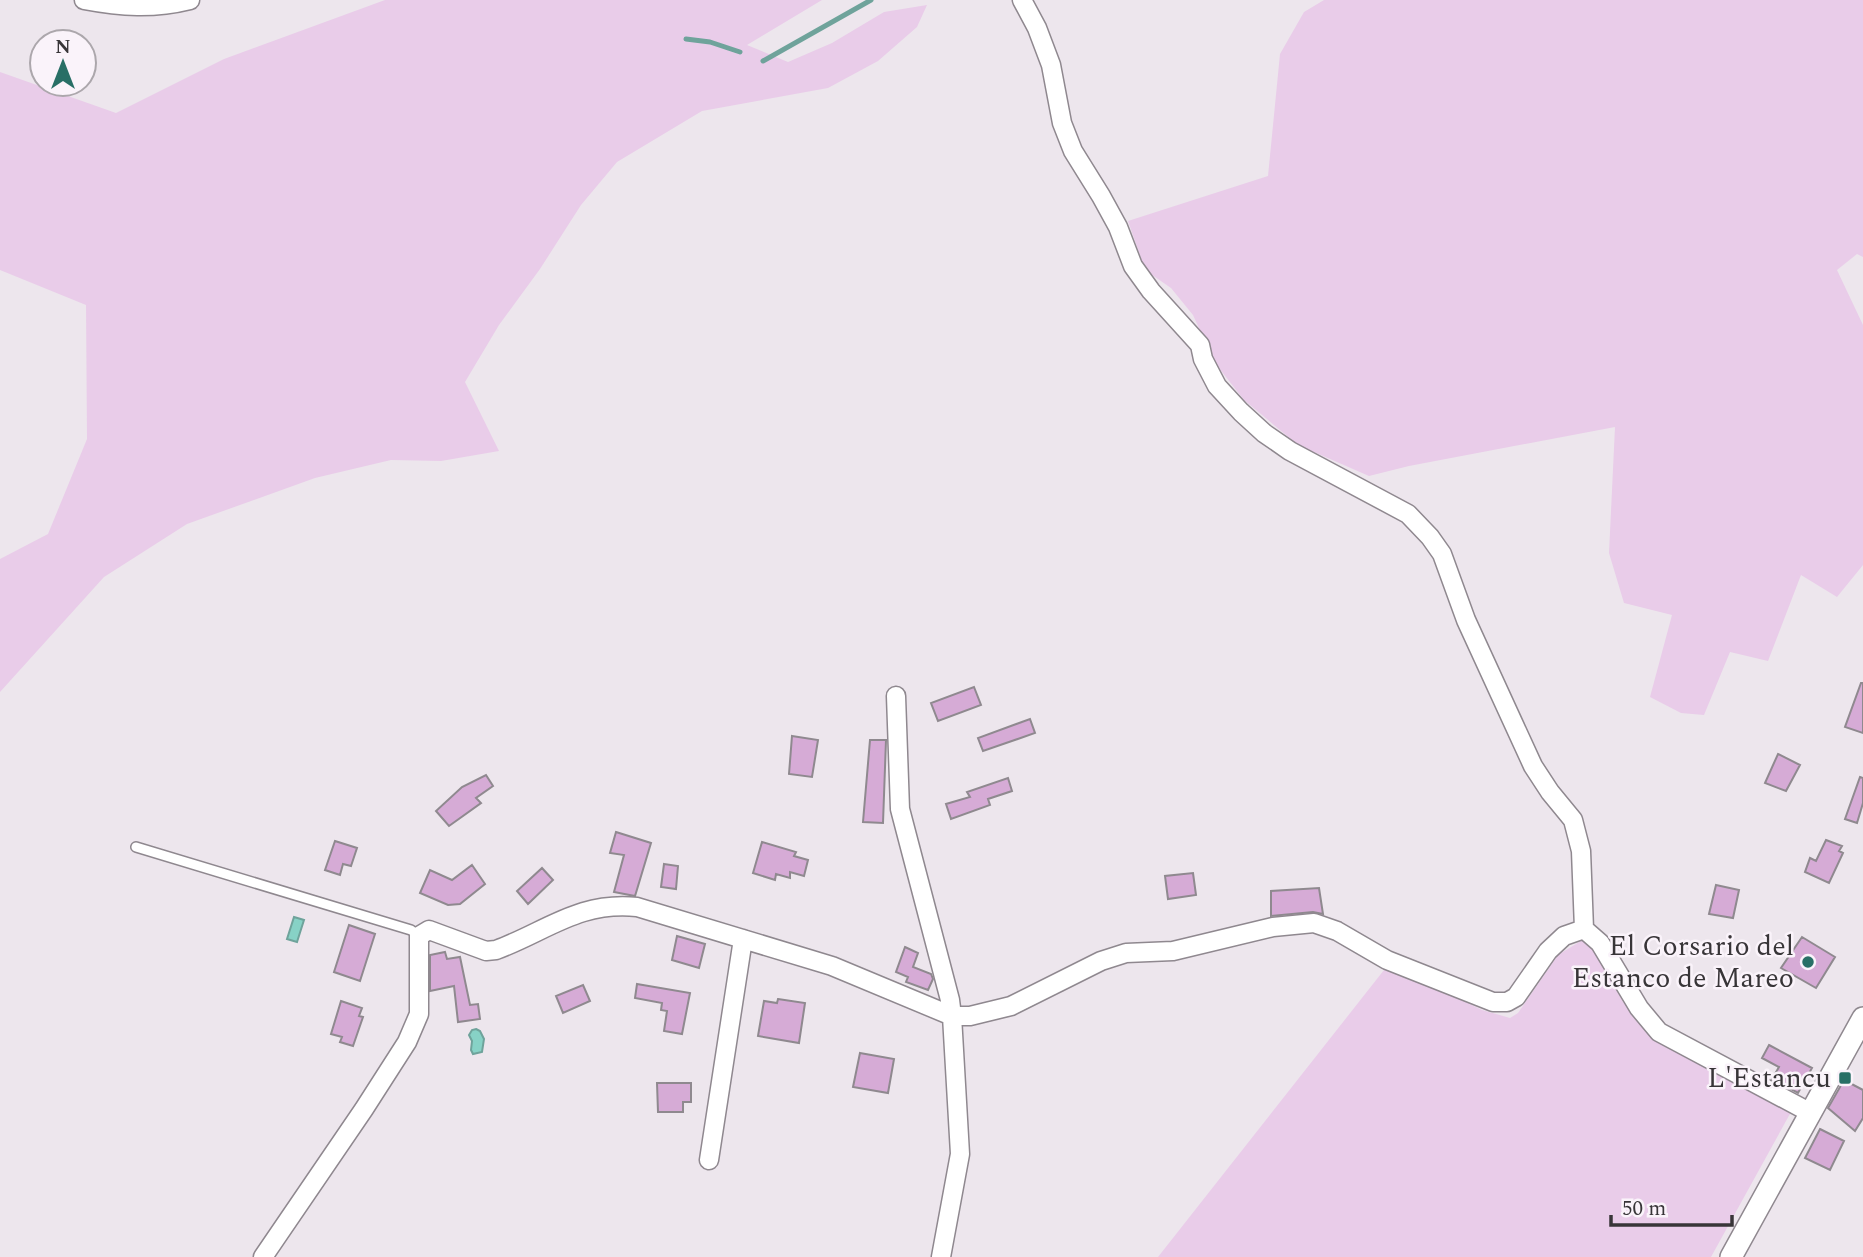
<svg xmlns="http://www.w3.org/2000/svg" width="1863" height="1257" font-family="Spectral,serif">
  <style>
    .green { fill: #e9cce9 }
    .water { fill: #87d2c6; stroke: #6fa39b; stroke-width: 2 }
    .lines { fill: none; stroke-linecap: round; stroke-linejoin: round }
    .stream { stroke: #6fa39b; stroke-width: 5 }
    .building { fill: #d6abd6; stroke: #8f898f; stroke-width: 2 }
    .service-casing { stroke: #8f888f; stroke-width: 12 }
    .minor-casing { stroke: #8f888f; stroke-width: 21 }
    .tertiary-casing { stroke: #8f888f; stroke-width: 24 }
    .service { stroke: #fff; stroke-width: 9 }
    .minor { stroke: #fff; stroke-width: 18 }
    .tertiary { stroke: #fff; stroke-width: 21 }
    .poi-dot { fill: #286f66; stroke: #faf3fa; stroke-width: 2.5 }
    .labels { text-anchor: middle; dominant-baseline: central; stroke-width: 5; stroke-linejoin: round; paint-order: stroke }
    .poi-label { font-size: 28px; fill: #383538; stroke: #faf3fa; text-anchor: end }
  </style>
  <rect width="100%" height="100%" fill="#ede6ed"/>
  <!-- green -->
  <path class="green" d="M 385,0 L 822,0 L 747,45 L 788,62 L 832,43 L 884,12 L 927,5 L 917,27 L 878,61 L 828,88 L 702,111 L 617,162 L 581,205 L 540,269 L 499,325 L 465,382 L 499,451 L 441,461 L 391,460 L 315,478 L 187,524 L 104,577 L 0,692 L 0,559 L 48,534 L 87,439 L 86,305 L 0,270 L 0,72 L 116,113 L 224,59 Z
    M 1324,0 L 1863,0 L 1863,257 L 1857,254 L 1837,270 L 1863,325 L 1863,565 L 1837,597 L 1801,575 L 1768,661 L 1730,652 L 1704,715 L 1681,713 L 1650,697 L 1672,615 L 1624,603 L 1609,553 L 1615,427 L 1409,466 L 1369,476 L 1298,445 L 1244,400 L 1215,363 L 1193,315 L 1171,288 L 1145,270 L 1128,221 L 1268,176 L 1280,54 L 1304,12 Z
    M 1584,939 L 1596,952 L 1623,1002 L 1647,1033 L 1791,1112 L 1711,1257 L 1158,1257 L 1384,970 L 1420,979 L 1482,1010 L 1510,1018 L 1518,1013 L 1558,955 Z"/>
  <!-- water -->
  <path class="water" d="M 294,917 L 304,920 L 297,942 L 287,939 Z
    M 476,1029 L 480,1031 L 484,1039 L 482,1052 L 473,1054 L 471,1050 L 472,1041 L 469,1035 L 472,1030 Z"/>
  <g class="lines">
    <!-- stream -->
    <path class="stream" d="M 686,39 L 710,42 L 740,52
      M 763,61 L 871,0"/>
  </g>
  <!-- building -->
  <path class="building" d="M 1861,683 L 1863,683 L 1863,733 L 1845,727 Z
    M 974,687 L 981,705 L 938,721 L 931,703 Z
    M 1030,719 L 1035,733 L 983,751 L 978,738 Z
    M 792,736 L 818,740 L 812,777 L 789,774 Z
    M 870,740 L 886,740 L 883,823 L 863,822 Z
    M 1778,754 L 1800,765 L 1786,791 L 1765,783 Z
    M 486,775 L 493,786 L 476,798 L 481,803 L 449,826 L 436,811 L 462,787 Z
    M 1860,777 L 1863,778 L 1863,803 L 1857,823 L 1845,819 Z
    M 1008,778 L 1012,791 L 988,799 L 990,805 L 951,819 L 946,804 L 970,797 L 967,792 Z
    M 616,832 L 651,843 L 635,896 L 614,892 L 624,855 L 610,853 Z
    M 1826,840 L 1842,846 L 1839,851 L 1843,853 L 1829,883 L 1805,872 L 1810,858 L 1816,861 Z
    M 335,841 L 357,848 L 351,866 L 343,864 L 340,875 L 325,870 Z
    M 762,842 L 796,852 L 794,856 L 808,860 L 804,876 L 790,872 L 790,878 L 776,874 L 775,880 L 753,873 Z
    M 664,864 L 678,866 L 676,889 L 661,887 Z
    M 472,865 L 485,884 L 460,904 L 448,905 L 420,893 L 430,870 L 452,880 Z
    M 542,868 L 553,880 L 528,904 L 517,891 Z
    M 1193,873 L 1196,895 L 1168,899 L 1165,876 Z
    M 1716,885 L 1739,890 L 1733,918 L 1709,914 Z
    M 1319,888 L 1323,914 L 1313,912 L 1271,916 L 1271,891 Z
    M 349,925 L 375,934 L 360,981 L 334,972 Z
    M 677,936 L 705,944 L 699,968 L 672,960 Z
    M 1802,937 L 1835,957 L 1816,988 L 1781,968 Z
    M 905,947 L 918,953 L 913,967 L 931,974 L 933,979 L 928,990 L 906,982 L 908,977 L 896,972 Z
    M 445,952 L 447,959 L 460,957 L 470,1005 L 478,1004 L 480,1019 L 458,1022 L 454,986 L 430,991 L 430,955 Z
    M 637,984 L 690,993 L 682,1034 L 664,1031 L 667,1011 L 661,1010 L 662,1003 L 635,998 Z
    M 583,985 L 590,1001 L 563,1013 L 556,996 Z
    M 778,999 L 805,1003 L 799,1043 L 758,1036 L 764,1001 L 777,1003 Z
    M 341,1001 L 362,1008 L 359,1016 L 363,1017 L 353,1046 L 340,1042 L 342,1037 L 331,1034 Z
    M 1769,1045 L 1812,1068 L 1798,1093 L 1772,1079 L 1779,1067 L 1762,1058 Z
    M 860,1053 L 894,1059 L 888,1093 L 853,1087 Z
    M 1844,1080 L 1863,1090 L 1863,1118 L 1855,1131 L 1828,1108 Z
    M 657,1083 L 691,1083 L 691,1102 L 683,1102 L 683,1112 L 658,1112 Z
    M 1820,1129 L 1844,1141 L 1830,1170 L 1805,1158 Z"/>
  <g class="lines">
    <defs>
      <path id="service" d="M 136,847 L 411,930 L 419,936"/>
      <path id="minor" d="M 84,0 C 121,7 154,9 190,0
        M 1022,0 L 1037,28 L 1051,65 L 1062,123 L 1073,151 L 1101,196 L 1118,227 L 1133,266 L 1151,291 L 1200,345 L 1203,359 L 1217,386 L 1241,412 L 1264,433 L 1290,451 L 1408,514 L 1430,537 L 1442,554 L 1466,620 L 1533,766 L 1550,792 L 1573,820 L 1581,851 L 1584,929
        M 896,696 L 900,809 L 950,1000 L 952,1016 L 960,1154 L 941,1257
        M 1584,929 L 1600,943 L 1639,1008 L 1659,1032 L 1811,1113
        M 709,1160 L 743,939
        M 263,1257 L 364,1109 L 407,1042 L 419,1014 L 419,936 L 429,930 L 486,951 L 496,950 C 547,931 579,901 637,907 L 832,966 L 952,1016 L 970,1016 L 1011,1006 L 1101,961 L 1126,953 L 1173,951 L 1273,927 L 1314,923 L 1337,931 L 1387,960 L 1493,1002 L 1507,1002 L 1516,997 L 1548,951 L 1564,936 L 1584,929"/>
      <path id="tertiary" d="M 1731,1257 L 1863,1018"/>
    </defs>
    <!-- service casing -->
    <use href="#service" class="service-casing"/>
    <!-- minor casing -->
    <use href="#minor" class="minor-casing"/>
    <!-- tertiary casing -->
    <use href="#tertiary" class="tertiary-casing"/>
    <!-- service -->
    <use href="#service" class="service"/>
    <!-- minor -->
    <use href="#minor" class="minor"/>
    <!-- tertiary -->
    <use href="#tertiary" class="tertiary"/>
  </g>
  <!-- markers -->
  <g class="poi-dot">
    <circle cx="1808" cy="962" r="7"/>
    <rect x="1838" y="1071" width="14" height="14" rx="3.5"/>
  </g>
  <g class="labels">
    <!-- poi labels -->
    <g class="poi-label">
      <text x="1794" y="946">El Corsario del<tspan x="1794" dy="32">Estanco de Mareo</tspan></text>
      <text x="1831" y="1078">L'Estancu</text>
    </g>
  </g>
  <!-- north arrow -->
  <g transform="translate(63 63)"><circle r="33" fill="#faf3fa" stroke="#aca7ac" stroke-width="2"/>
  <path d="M0-5L12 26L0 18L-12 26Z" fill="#286f66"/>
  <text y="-10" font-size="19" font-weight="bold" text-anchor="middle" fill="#383538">N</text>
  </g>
  <!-- scale -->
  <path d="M1611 1215v10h121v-10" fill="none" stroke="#383538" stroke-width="3.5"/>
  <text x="1622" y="1215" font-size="21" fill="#383538" stroke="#faf3fa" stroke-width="5" paint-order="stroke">50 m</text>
</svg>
